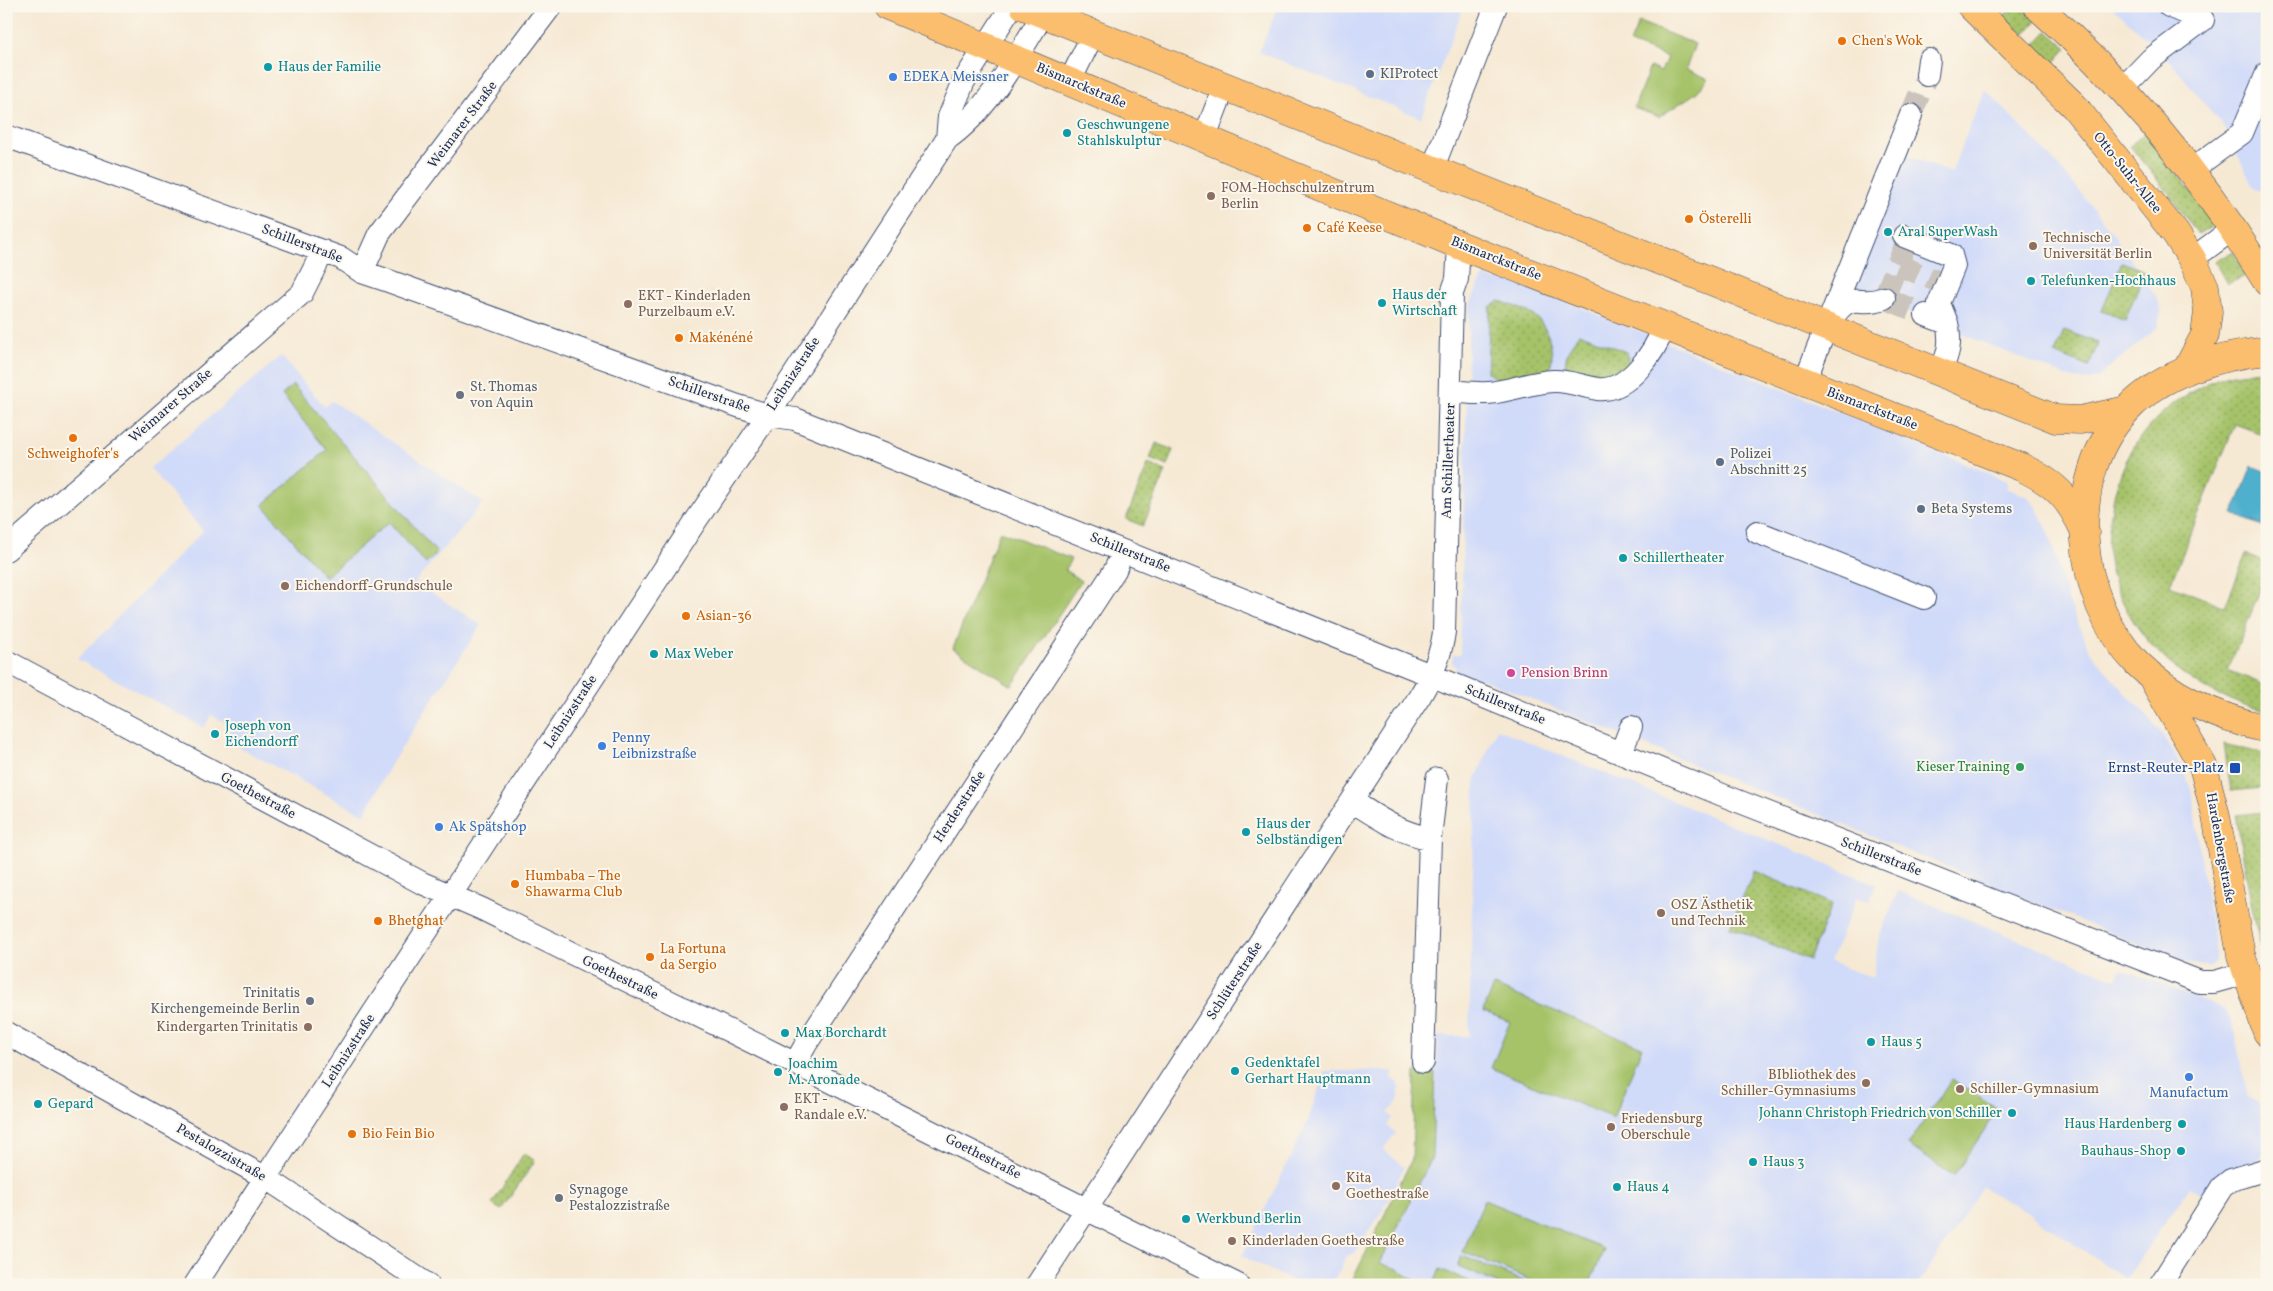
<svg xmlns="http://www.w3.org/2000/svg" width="2273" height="1291" font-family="Vollkorn,serif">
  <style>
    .built { fill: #d0daf9 }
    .grass { fill: url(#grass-dots); stroke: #607964 }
    .green { fill: #a6c369; stroke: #607964 }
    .water { fill: #4fb0ce; stroke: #357096 }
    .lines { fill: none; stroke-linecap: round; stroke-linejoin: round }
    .minor-tunnel { stroke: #cac4bc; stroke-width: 22; stroke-dasharray: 22 11; stroke-linecap: butt }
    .minor-casing { stroke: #3c4b70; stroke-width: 24 }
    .major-casing { stroke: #3c4b70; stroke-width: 29 }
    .minor { stroke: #fff; stroke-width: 22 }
    .major { stroke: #fabe6e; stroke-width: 28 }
    .food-dot { fill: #e8710a; stroke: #fbf7ec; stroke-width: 2 }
    .culture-dot { fill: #0f9aa8; stroke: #fbf7ec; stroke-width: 2 }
    .service-dot { fill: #5c6f8a; stroke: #fbf7ec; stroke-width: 2 }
    .shop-dot { fill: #3f7fe0; stroke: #fbf7ec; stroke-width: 2 }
    .education-dot { fill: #8d6e63; stroke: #fbf7ec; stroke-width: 2 }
    .worship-dot { fill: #6b7280; stroke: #fbf7ec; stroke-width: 2 }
    .hotel-dot { fill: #d1479c; stroke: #fbf7ec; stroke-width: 2 }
    .leisure-dot { fill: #2e9e5b; stroke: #fbf7ec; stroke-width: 2 }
    .transit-dot { fill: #1a4fb4; stroke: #fbf7ec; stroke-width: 2 }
    .labels { text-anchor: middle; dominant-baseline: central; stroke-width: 4; stroke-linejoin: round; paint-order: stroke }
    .food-label { font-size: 14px; fill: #c56008; stroke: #fbf7ec; text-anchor: start }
    .culture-label { font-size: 14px; fill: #0d838f; stroke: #fbf7ec; text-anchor: start }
    .service-label { font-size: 14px; fill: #4e5e75; stroke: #fbf7ec; text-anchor: start }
    .shop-label { font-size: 14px; fill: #366cbe; stroke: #fbf7ec; text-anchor: start }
    .street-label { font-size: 14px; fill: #1b2f5e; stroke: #fbf7ec }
    .education-label { font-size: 14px; fill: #785e54; stroke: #fbf7ec; text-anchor: start }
    .worship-label { font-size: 14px; fill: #5b616d; stroke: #fbf7ec; text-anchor: start }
    .hotel-label { font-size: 14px; fill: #b23c85; stroke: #fbf7ec; text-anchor: start }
    .leisure-label { font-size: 14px; fill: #27864d; stroke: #fbf7ec; text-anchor: end }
    .transit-label { font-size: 14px; fill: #164399; stroke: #fbf7ec; text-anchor: end }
  </style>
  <defs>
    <pattern id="grass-dots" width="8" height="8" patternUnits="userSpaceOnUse" patternTransform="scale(1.25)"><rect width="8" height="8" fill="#a6c369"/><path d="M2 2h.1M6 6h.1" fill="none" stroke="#869f5a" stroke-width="1.8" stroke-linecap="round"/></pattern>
  </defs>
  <rect width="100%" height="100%" fill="#fbf7ec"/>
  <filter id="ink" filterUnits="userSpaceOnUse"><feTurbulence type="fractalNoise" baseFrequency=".02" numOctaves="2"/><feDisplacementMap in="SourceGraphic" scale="10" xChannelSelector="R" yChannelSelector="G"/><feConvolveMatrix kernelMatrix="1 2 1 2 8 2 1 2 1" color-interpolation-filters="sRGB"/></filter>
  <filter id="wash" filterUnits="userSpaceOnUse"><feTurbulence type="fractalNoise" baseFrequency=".0096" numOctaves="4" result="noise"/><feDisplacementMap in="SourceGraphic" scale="20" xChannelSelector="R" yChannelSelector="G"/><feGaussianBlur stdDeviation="1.12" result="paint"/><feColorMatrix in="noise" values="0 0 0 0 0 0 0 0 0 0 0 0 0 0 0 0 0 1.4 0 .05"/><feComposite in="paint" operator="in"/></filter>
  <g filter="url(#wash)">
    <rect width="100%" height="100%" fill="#f6e9d4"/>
    <!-- built -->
    <path class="built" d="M 1278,6 L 1464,6 L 1421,118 L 1259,52 Z
      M 2111,6 L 2267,6 L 2267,193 L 2253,187 L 2226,130 L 2169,60 Z
      M 1985,89 L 2041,147 L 2077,188 L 2111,231 L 2158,299 L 2161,312 L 2157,328 L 2097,378 L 2085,381 L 2073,379 L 1847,288 L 1901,153 L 1951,173 Z
      M 1498,274 L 1988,473 L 2008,482 L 2006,488 L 2028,497 L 2036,507 L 2048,530 L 2068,600 L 2087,645 L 2098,662 L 2158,728 L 2183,768 L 2191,789 L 2215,952 L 2215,961 L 2210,967 L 2185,963 L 1480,678 L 1475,682 L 1460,676 L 1452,662 L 1453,655 L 1460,654 L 1469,307 L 1482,278 L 1486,276 L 1495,281 Z
      M 281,356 L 325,407 L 332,401 L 483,503 L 415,582 L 481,625 L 393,761 L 364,815 L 226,740 L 233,726 L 211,715 L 204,728 L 77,659 L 203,531 L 150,468 Z
      M 1497,729 L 1876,884 L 1869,902 L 1857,897 L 1830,961 L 1848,969 L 1873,977 L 1879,937 L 1898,891 L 2116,979 L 2121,968 L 2207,1002 L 2226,1012 L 2232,1021 L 2248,1097 L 2258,1102 L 2266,1137 L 2265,1152 L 2258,1160 L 2222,1171 L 2204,1194 L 2190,1187 L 2126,1279 L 2031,1215 L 1982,1187 L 1918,1285 L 1422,1285 L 1397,1269 L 1380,1263 L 1432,1157 L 1438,1036 L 1469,1036 L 1475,781 Z
      M 1325,1071 L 1393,1071 L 1392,1078 L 1399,1083 L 1399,1100 L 1388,1113 L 1393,1118 L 1387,1126 L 1396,1133 L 1383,1149 L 1404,1167 L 1383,1211 L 1354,1253 L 1347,1256 L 1332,1285 L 1301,1285 L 1242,1256 L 1307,1123 Z"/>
    <!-- grass -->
    <path class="grass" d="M 2012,6 L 2020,6 L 2037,20 L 2024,35 L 2002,18 Z
      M 2047,31 L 2067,48 L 2053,64 L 2034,45 Z
      M 2146,132 L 2216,224 L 2198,235 L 2169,194 L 2130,146 Z
      M 2233,251 L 2246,276 L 2227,284 L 2215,262 Z
      M 2122,262 L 2145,271 L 2125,320 L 2102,311 Z
      M 1500,301 C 1510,305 1524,309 1533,315 C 1549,326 1555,352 1550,369 L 1543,374 L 1498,381 L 1487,372 L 1490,307 Z
      M 2064,330 L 2098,343 L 2089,367 L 2055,354 Z
      M 1579,333 L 1626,352 L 1629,362 L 1623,374 L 1602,382 L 1569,374 C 1560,360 1571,346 1579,333 Z
      M 2267,371 L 2267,436 L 2235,424 L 2170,585 L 2225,607 L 2246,554 L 2267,562 L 2267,574 L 2228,670 L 2267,686 L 2267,711 C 2193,695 2132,645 2111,571 C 2106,551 2109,527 2112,507 C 2121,455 2147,419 2191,392 C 2202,386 2213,380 2225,376 C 2239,372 2253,372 2267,371 Z
      M 1156,443 L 1173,450 L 1167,466 L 1150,459 Z
      M 1148,464 L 1166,471 L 1143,526 L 1126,519 Z
      M 2224,744 L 2264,754 L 2263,788 L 2231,791 Z
      M 2265,812 L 2267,975 L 2251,903 L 2236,815 Z
      M 1754,871 L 1832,904 L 1809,960 L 1730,927 Z
      M 524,1153 L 535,1161 L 501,1210 L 492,1204 Z"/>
    <!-- green -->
    <path class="green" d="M 1639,22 L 1695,44 L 1686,69 L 1709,79 L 1696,93 L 1659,117 L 1634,108 L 1650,67 L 1661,72 L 1667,57 L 1630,43 Z
      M 293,385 L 437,553 L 426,564 L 389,522 L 325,577 L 263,505 L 327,450 L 282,395 Z
      M 1000,531 L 1071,559 L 1065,570 L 1081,581 L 1012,686 L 953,648 Z
      M 1494,986 L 1642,1047 L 1613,1118 L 1491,1068 L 1510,1022 L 1483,1011 Z
      M 1415,1072 L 1435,1072 L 1432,1157 L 1380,1263 L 1397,1269 L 1422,1285 L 1350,1285 L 1412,1159 Z
      M 1952,1079 L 1998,1109 L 1954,1176 L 1908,1145 Z
      M 1484,1200 L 1604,1249 L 1589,1285 L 1542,1285 L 1463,1252 Z
      M 1462,1256 L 1533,1285 L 1501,1285 L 1458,1267 Z
      M 1440,1269 L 1478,1285 L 1444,1285 L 1435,1281 Z"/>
    <!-- water -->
    <path class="water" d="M 2252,466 L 2267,472 L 2267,528 L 2233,514 Z"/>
  </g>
  <g filter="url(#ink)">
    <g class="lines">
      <!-- minor-tunnel -->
      <path class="minor-tunnel" d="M 1911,115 L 1927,75
        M 1906,243 L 1884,298 L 1926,315
        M 1898,265 L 1939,282"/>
      <defs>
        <path id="minor" d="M 2169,6 L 2203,20
          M 1927,75 L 1929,60
          M 1070,81 L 1093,34
          M 2123,88 L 2151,59 L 2203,20
          M 6,136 L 341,258 L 362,272 L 383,279 L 738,406 L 768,415 L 795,419 L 1460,687 L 1725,796 L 2200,982 L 2214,982 L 2246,973
          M 947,139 L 949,117 L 964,81 L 1012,6
          M 1204,139 L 1224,87
          M 1432,170 L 1496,6
          M 2191,170 L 2242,133 L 2267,73
          M 1904,236 L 1951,255 L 1954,266 L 1939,303 L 1947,323
          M 2192,259 L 2233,229
          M 362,272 L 379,234 L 551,6
          M 1926,315 L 1947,323 C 1952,343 1948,355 1940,373
          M 1831,320 C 1853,287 1857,309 1884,298
          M 1804,383 L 1911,115
          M 1450,391 C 1465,392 1482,395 1496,392 C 1516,389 1533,382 1553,381 C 1568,380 1583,387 1598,389 C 1629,392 1655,351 1664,327
          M 1757,532 L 1924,598
          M 6,550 L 302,293 L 323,251
          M 6,661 L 422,883 L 482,909 L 774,1053 L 1238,1285
          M 1621,753 L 1631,727
          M 1352,801 C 1377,817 1401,834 1430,838 L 1437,779
          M 6,1033 L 266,1178 L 428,1285
          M 1423,1062 L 1430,838
          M 795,1064 L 806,1044 L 1115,570 L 1123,551
          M 195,1285 L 697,519 L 768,415 L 947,139 C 991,108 1020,51 1048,6
          M 1037,1285 L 1420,696 C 1432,676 1441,656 1444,632 L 1452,293 L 1457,279 L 1459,245
          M 2160,1285 L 2222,1187 L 2231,1180 L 2267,1169"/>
        <path id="major" d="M 888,6 L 1459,245 L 2021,467 C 2055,483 2069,497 2085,532
          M 1024,6 L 2056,419 L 2080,420 L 2127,410
          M 1971,6 L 2074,106 L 2176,234 L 2192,259 L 2205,287 L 2208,312 L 2205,335 L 2186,371
          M 2037,6 C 2130,87 2203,178 2267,282
          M 2267,351 C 2217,356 2162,373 2127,410 C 2063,477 2075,600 2137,663 C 2172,698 2220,718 2267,729
          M 2154,681 L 2203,766 L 2216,816 L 2241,955 L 2267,1032"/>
      </defs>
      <!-- minor casing -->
      <use href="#minor" class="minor-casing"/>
      <!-- major casing -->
      <use href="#major" class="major-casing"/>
      <!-- minor -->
      <use href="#minor" class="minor"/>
      <!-- major -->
      <use href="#major" class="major"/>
    </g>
  </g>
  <!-- markers -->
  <g class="food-dot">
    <circle cx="1842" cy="41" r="5"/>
    <circle cx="1689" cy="219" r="5"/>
    <circle cx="1307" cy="228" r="5"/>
    <circle cx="679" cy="338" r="5"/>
    <circle cx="73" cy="438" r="5"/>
    <circle cx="686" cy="616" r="5"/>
    <circle cx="515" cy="884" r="5"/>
    <circle cx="378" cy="921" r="5"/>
    <circle cx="650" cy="957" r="5"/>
    <circle cx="352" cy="1134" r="5"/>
  </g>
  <g class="culture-dot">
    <circle cx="268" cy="67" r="5"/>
    <circle cx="1067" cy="133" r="5"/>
    <circle cx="1888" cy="232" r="5"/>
    <circle cx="2031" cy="281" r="5"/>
    <circle cx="1382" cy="303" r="5"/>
    <circle cx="1623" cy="558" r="5"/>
    <circle cx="654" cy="654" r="5"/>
    <circle cx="215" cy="734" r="5"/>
    <circle cx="1246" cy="832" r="5"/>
    <circle cx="785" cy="1033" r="5"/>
    <circle cx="1871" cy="1042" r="5"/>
    <circle cx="1235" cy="1071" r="5"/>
    <circle cx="778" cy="1072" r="5"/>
    <circle cx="38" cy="1104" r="5"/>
    <circle cx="2012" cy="1113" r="5"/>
    <circle cx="2182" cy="1124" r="5"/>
    <circle cx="2181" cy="1151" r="5"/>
    <circle cx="1753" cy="1162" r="5"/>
    <circle cx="1617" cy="1187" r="5"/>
    <circle cx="1186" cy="1219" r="5"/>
  </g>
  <g class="service-dot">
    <circle cx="1370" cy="74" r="5"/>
    <circle cx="1720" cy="462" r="5"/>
    <circle cx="1921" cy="509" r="5"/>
  </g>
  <g class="shop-dot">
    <circle cx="893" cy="77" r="5"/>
    <circle cx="602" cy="746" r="5"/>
    <circle cx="439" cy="827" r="5"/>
    <circle cx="2189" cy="1077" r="5"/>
  </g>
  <g class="education-dot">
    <circle cx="1211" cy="196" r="5"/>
    <circle cx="2033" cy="246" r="5"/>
    <circle cx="628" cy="304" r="5"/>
    <circle cx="285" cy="586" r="5"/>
    <circle cx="1661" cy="913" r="5"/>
    <circle cx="308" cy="1027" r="5"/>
    <circle cx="1866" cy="1083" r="5"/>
    <circle cx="1960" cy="1089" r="5"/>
    <circle cx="784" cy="1107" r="5"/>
    <circle cx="1611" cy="1127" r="5"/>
    <circle cx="1336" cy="1186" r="5"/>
    <circle cx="1232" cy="1241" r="5"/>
  </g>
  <g class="worship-dot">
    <circle cx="460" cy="395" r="5"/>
    <circle cx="310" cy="1001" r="5"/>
    <circle cx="559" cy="1198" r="5"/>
  </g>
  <circle class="hotel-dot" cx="1511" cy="673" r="5"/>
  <circle class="leisure-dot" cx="2020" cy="767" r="5"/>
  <rect class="transit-dot" x="2229" y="762" width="12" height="12" rx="2.5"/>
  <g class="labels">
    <!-- food labels -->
    <g class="food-label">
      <text x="1852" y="41">Chen's Wok</text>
      <text x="1699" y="219">Österelli</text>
      <text x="1317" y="228">Café Keese</text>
      <text x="689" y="338">Makénéné</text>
      <text x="73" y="454" text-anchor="middle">Schweighofer's</text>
      <text x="696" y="616">Asian-36</text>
      <text x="525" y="876">Humbaba – The<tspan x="525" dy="16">Shawarma Club</tspan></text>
      <text x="388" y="921">Bhetghat</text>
      <text x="660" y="949">La Fortuna<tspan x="660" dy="16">da Sergio</tspan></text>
      <text x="362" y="1134">Bio Fein Bio</text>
    </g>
    <!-- culture labels -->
    <g class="culture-label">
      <text x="278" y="67">Haus der Familie</text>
      <text x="1077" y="125">Geschwungene<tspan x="1077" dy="16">Stahlskulptur</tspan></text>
      <text x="1898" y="232">Aral SuperWash</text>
      <text x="2041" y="281">Telefunken-Hochhaus</text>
      <text x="1392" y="295">Haus der<tspan x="1392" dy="16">Wirtschaft</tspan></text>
      <text x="1633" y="558">Schillertheater</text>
      <text x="664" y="654">Max Weber</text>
      <text x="225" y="726">Joseph von<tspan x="225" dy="16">Eichendorff</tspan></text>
      <text x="1256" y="824">Haus der<tspan x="1256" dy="16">Selbständigen</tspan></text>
      <text x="795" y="1033">Max Borchardt</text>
      <text x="1881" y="1042">Haus 5</text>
      <text x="1245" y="1063">Gedenktafel<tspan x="1245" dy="16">Gerhart Hauptmann</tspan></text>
      <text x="788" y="1064">Joachim<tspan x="788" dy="16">M. Aronade</tspan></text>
      <text x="48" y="1104">Gepard</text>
      <text x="2002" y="1113" text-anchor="end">Johann Christoph Friedrich von Schiller</text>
      <text x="2172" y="1124" text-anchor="end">Haus Hardenberg</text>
      <text x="2171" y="1151" text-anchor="end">Bauhaus-Shop</text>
      <text x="1763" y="1162">Haus 3</text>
      <text x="1627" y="1187">Haus 4</text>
      <text x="1196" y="1219">Werkbund Berlin</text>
    </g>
    <!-- service labels -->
    <g class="service-label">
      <text x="1380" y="74">KIProtect</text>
      <text x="1730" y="454">Polizei<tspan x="1730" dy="16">Abschnitt 25</tspan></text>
      <text x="1931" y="509">Beta Systems</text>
    </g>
    <!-- shop labels -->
    <g class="shop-label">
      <text x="903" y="77">EDEKA Meissner</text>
      <text x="612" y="738">Penny<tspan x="612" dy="16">Leibnizstraße</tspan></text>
      <text x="449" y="827">Ak Spätshop</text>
      <text x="2189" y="1093" text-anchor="middle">Manufactum</text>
    </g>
    <!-- street labels -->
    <g class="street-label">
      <text transform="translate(1081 86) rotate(23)">Bismarckstraße</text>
      <text transform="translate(463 125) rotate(-53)">Weimarer Straße</text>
      <text transform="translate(2127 173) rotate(51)">Otto-Suhr-Allee</text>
      <text transform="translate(302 244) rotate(21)">Schillerstraße</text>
      <text transform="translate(1496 259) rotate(22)">Bismarckstraße</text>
      <text transform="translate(794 374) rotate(-57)">Leibnizstraße</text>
      <text transform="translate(709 395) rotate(19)">Schillerstraße</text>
      <text transform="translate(171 406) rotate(-41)">Weimarer Straße</text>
      <text transform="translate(1872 409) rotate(21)">Bismarckstraße</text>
      <text transform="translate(1449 461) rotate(-88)">Am Schillertheater</text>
      <text transform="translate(1130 553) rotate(22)">Schillerstraße</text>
      <text transform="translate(1505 705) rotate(22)">Schillerstraße</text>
      <text transform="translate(571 712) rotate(-57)">Leibnizstraße</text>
      <text transform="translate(258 796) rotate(28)">Goethestraße</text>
      <text transform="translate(960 807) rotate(-57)">Herderstraße</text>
      <text transform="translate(2220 848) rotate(80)">Hardenbergstraße</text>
      <text transform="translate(1881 857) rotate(21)">Schillerstraße</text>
      <text transform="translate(620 978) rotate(26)">Goethestraße</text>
      <text transform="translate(1235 981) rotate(-57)">Schlüterstraße</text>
      <text transform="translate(349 1051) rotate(-57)">Leibnizstraße</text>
      <text transform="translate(221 1153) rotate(30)">Pestalozzistraße</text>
      <text transform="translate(983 1157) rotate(27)">Goethestraße</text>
    </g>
    <!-- education labels -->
    <g class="education-label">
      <text x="1221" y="188">FOM-Hochschulzentrum<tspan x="1221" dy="16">Berlin</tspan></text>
      <text x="2043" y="238">Technische<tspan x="2043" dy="16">Universität Berlin</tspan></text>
      <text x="638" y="296">EKT - Kinderladen<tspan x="638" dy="16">Purzelbaum e.V.</tspan></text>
      <text x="295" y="586">Eichendorff-Grundschule</text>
      <text x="1671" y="905">OSZ Ästhetik<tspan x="1671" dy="16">und Technik</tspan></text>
      <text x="298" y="1027" text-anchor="end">Kindergarten Trinitatis</text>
      <text x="1856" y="1075" text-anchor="end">BIbliothek des<tspan x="1856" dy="16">Schiller-Gymnasiums</tspan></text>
      <text x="1970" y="1089">Schiller-Gymnasium</text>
      <text x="794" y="1099">EKT -<tspan x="794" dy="16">Randale e.V.</tspan></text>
      <text x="1621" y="1119">Friedensburg<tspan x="1621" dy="16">Oberschule</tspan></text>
      <text x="1346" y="1178">Kita<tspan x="1346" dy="16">Goethestraße</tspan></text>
      <text x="1242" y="1241">Kinderladen Goethestraße</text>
    </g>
    <!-- worship labels -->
    <g class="worship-label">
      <text x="470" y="387">St. Thomas<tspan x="470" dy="16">von Aquin</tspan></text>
      <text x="300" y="993" text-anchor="end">Trinitatis<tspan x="300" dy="16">Kirchengemeinde Berlin</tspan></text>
      <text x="569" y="1190">Synagoge<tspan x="569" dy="16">Pestalozzistraße</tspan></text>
    </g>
    <!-- hotel labels -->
    <g class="hotel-label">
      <text x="1521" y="673">Pension Brinn</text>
    </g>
    <!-- leisure labels -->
    <g class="leisure-label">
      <text x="2010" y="767">Kieser Training</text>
    </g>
    <!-- transit labels -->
    <g class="transit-label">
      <text x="2224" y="768">Ernst-Reuter-Platz</text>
    </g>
  </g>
  <!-- margin -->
  <rect width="2273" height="1291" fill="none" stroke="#fbf7ec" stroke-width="25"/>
</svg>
